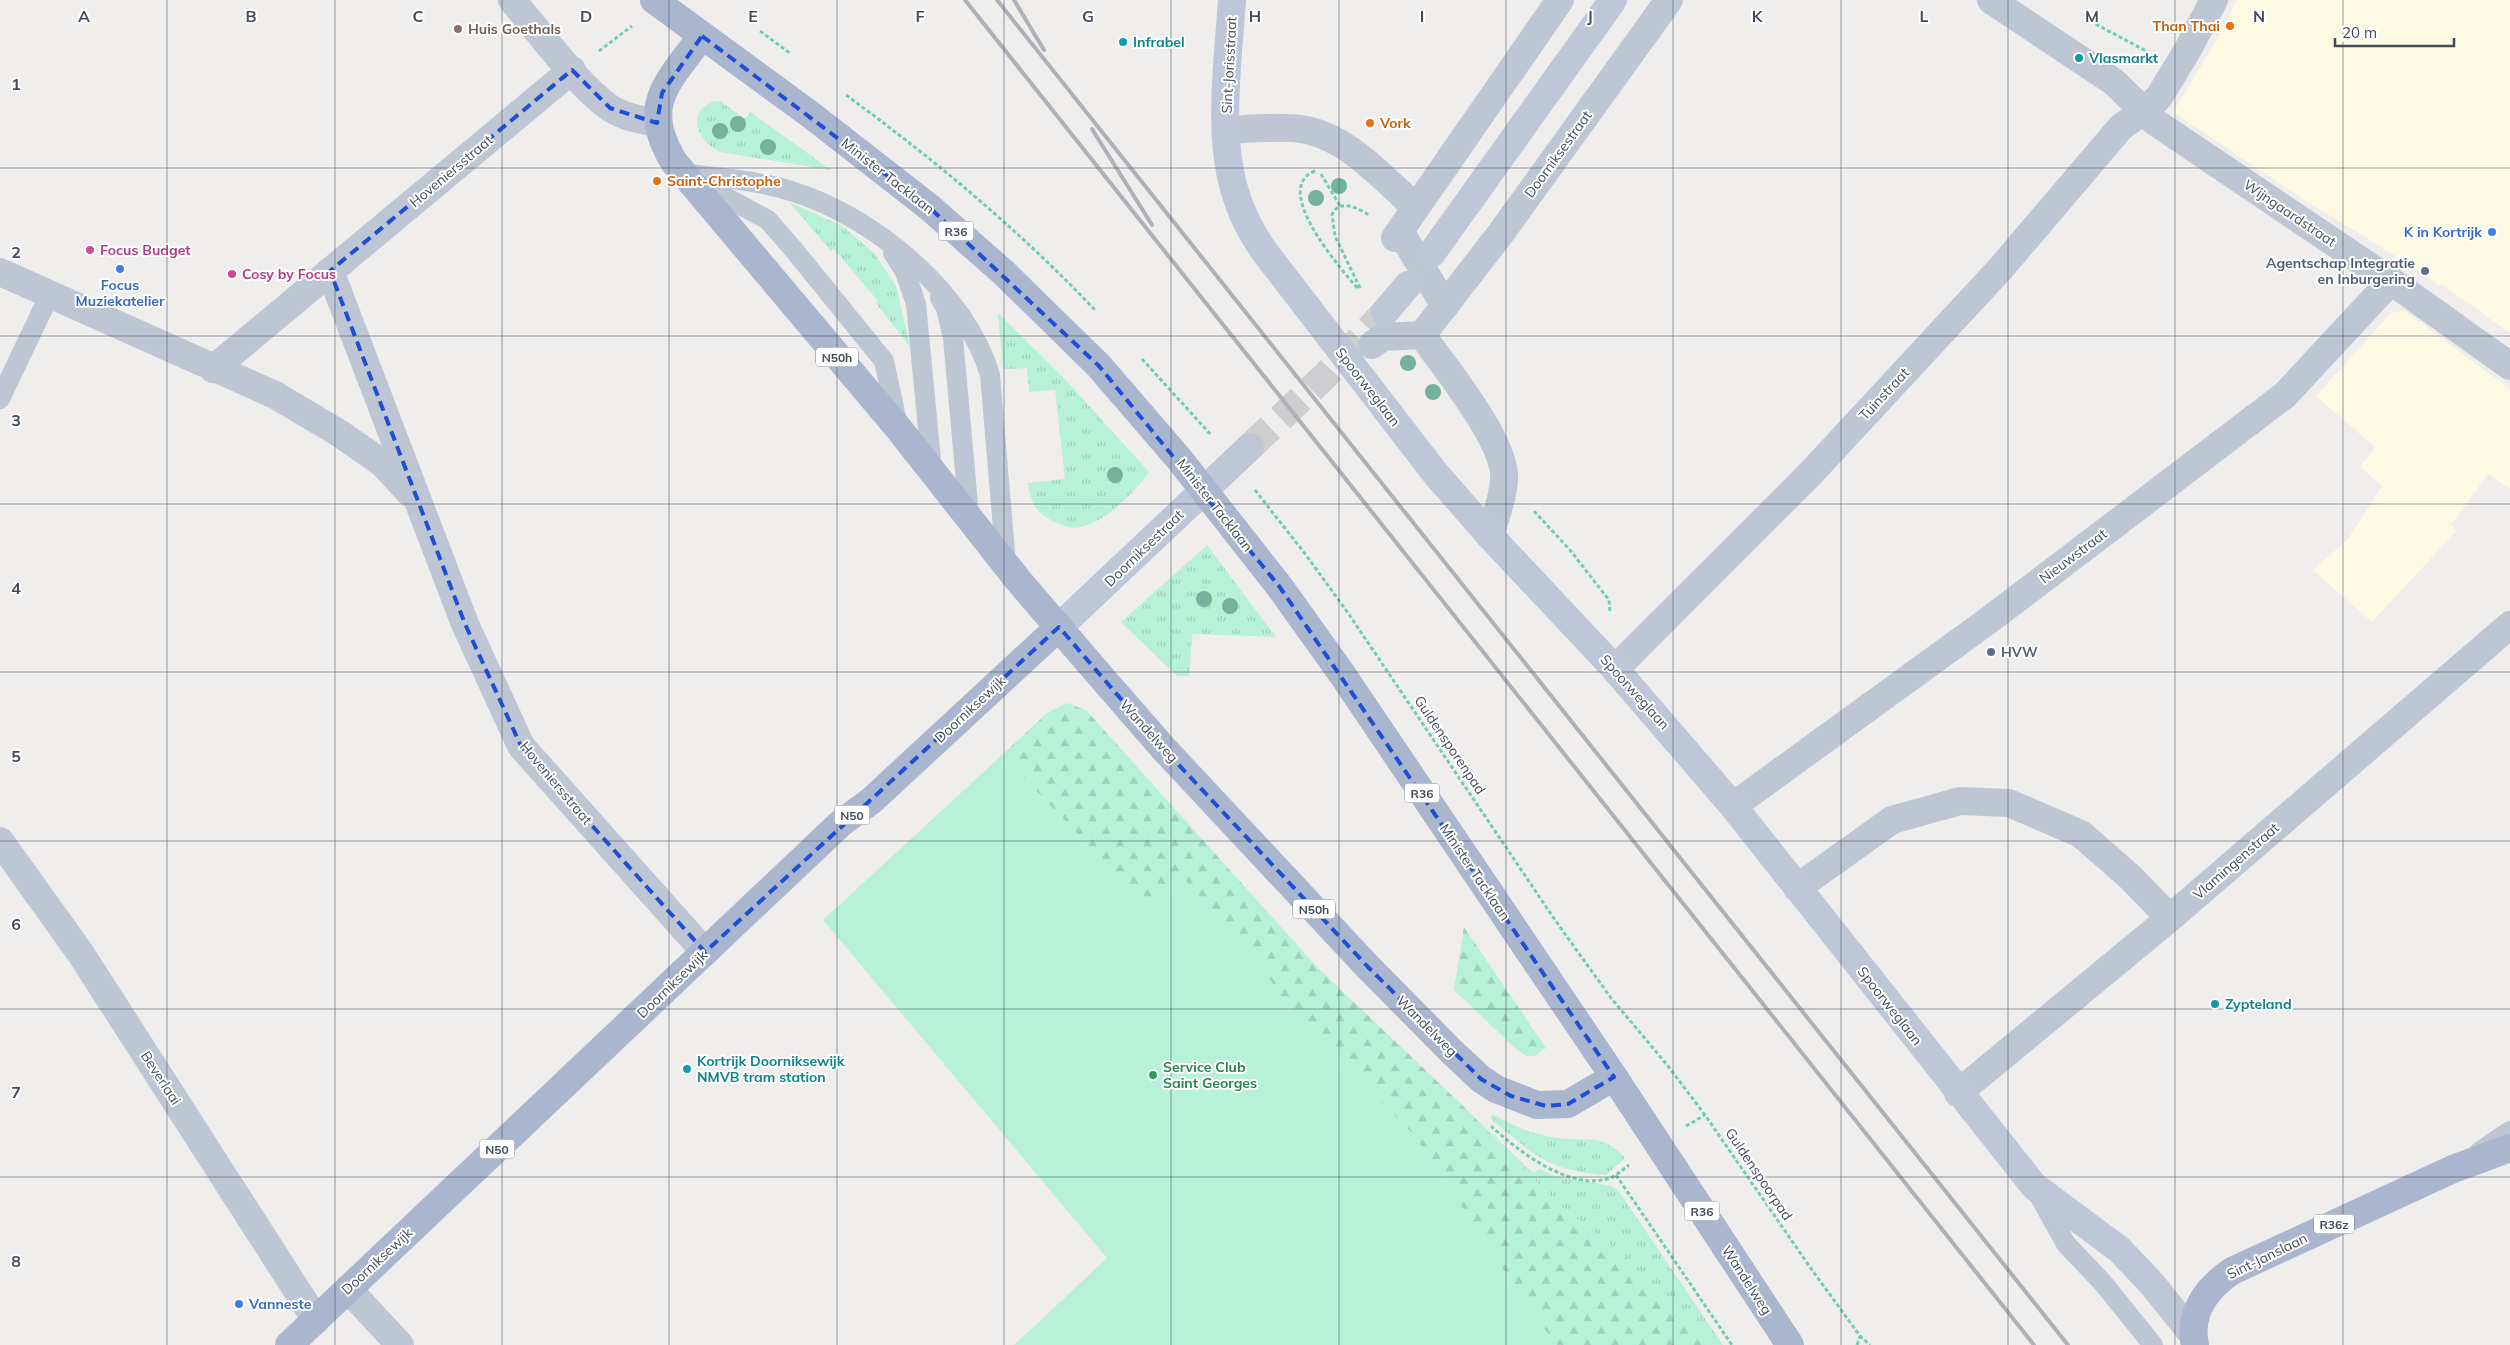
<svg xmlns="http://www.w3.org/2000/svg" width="2510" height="1345" font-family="Mulish,sans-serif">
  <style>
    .commercial { fill: #fdfae4 }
    .grass { fill: url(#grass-tufts) }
    .forest { fill: url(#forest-firs) }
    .pitch { fill: #b7f1d8 }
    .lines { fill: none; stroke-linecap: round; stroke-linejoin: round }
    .secondary-tunnel { stroke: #cecdd0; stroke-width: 28; stroke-dasharray: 28 14; stroke-linecap: butt }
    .path { stroke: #6dd1b1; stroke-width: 3; stroke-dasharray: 4 2.5; stroke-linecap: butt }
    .lane { stroke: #bfc6d3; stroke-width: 20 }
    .street { stroke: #bfc6d3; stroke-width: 28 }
    .secondary { stroke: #bec6d8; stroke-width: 28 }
    .primary { stroke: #aab6ce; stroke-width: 28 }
    .rail { stroke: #afb1b8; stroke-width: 4 }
    .tree { fill: #75b29d }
    .marked { fill: none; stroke: #1d4ed8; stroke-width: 4; stroke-dasharray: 10 6; stroke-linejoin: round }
    .grid { fill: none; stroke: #444c5c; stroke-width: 1; stroke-opacity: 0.55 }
    .food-dot { fill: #e8710a; stroke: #fff; stroke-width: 2 }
    .education-dot { fill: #8d6e63; stroke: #fff; stroke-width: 2 }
    .culture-dot { fill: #0f9aa8; stroke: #fff; stroke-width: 2 }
    .shop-dot { fill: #3f7fe0; stroke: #fff; stroke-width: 2 }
    .hotel-dot { fill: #d1479c; stroke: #fff; stroke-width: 2 }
    .service-dot { fill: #5c6f8a; stroke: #fff; stroke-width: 2 }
    .leisure-dot { fill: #2e9e5b; stroke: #fff; stroke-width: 2 }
    .labels { text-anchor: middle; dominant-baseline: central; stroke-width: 4; stroke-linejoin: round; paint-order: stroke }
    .shield { fill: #fff; stroke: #7c828d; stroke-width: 1 }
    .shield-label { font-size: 12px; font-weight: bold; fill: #444c5c }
    .food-label { font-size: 14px; font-weight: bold; fill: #c56008; stroke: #fff; text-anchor: start }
    .education-label { font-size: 14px; font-weight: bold; fill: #785e54; stroke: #fff; text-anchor: start }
    .culture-label { font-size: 14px; font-weight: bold; fill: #0d838f; stroke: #fff; text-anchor: start }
    .street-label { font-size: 14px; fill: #444c5c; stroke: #fff }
    .shop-label { font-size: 14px; font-weight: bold; fill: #366cbe; stroke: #fff; text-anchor: end }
    .hotel-label { font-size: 14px; font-weight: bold; fill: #b23c85; stroke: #fff; text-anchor: start }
    .service-label { font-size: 14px; font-weight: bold; fill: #4e5e75; stroke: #fff; text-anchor: end }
    .leisure-label { font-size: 14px; font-weight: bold; fill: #27864d; stroke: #fff; text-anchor: start }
    .grid-label { font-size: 16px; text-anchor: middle; font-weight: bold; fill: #444c5c; stroke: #fff; stroke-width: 4; stroke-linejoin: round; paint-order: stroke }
  </style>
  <defs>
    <pattern id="grass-tufts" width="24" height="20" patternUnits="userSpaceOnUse" patternTransform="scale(1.25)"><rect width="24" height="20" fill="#b7f1d8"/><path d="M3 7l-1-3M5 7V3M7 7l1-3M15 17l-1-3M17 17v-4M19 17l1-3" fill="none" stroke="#9fd0bc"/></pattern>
    <pattern id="forest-firs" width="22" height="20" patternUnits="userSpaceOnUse" patternTransform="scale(1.25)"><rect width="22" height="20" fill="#b7f1d8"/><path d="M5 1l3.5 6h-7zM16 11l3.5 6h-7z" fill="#9fd0bc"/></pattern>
  </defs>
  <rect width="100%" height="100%" fill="#f0eded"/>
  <!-- commercial -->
  <path class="commercial" d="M 2237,0 L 2510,0 L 2510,333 L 2443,285 L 2439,285 L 2407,263 L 2303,199 L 2173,112 L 2215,43 Z
    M 2405,311 L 2510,389 L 2510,489 L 2488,474 L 2451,525 L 2456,531 L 2372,622 L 2313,570 L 2348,539 L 2382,486 L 2360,467 L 2375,447 L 2316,396 L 2391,313 Z"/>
  <!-- grass -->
  <path class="grass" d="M 715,101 L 720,101 L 745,119 L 750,112 L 831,170 L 720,152 C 698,141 684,112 715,101 Z
    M 789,202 L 842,226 L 874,253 L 896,286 L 910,347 L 876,303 L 878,301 L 834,249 L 831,251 Z
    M 998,313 L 1061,375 L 1149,472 C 1135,492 1096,533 1069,527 C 1063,526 1056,523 1051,520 C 1034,511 1031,501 1028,483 L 1065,479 L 1055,390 L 1029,392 L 1027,368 L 1003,369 Z
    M 1207,545 L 1276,637 L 1192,634 L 1189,676 L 1177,676 L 1121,622 Z
    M 1462,1105 L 1533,1173 L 1539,1169 L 1554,1176 L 1611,1186 L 1618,1190 L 1723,1345 L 1709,1345 L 1685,1323 L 1624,1255 L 1558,1204 Z
    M 1494,1115 C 1513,1126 1534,1135 1557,1138 C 1587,1142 1601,1132 1625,1158 L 1606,1175 C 1547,1170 1536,1156 1492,1120 L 1491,1116 Z"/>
  <!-- forest -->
  <path class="forest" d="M 1067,703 L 1086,710 L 1316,966 L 1462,1105 L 1558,1204 L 1624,1255 L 1685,1323 L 1709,1345 L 1557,1345 L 1532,1313 L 1414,1135 L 1293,1016 L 1265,972 L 1185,880 L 1149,909 L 1002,755 L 1047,713 Z
    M 1464,927 L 1546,1048 L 1535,1056 L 1526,1056 L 1515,1048 L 1454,990 Z"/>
  <!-- pitch -->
  <path class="pitch" d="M 1002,755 L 1149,909 L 1185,880 L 1265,972 L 1293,1016 L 1414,1135 L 1532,1313 L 1557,1345 L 1014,1345 L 1107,1258 L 823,920 Z"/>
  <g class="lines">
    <!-- secondary-tunnel -->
    <path class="secondary-tunnel" d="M 1250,447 L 1324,377 L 1385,312"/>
    <!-- path -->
    <path class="path" d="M 2090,21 L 2146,51
      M 760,31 L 791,54
      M 599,51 L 632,26
      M 846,95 C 935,160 1019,230 1095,310
      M 1315,171 C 1270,188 1341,269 1358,289
      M 1321,174 L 1340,206
      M 1360,288 L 1335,236 L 1332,215 C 1339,198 1358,208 1369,215
      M 1142,359 L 1212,436
      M 1255,490 L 1306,555 L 1348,613 L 1555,920 L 1611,998 L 1668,1066 L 1705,1115 L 1812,1270 L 1860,1336 L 1870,1345
      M 1534,511 L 1570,550 L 1609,600 L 1610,612
      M 1491,1126 C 1517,1150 1568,1190 1607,1179 C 1615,1177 1622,1170 1629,1165
      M 1686,1126 L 1705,1115
      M 1616,1175 L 1732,1345
      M 1857,1345 L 1860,1336"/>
    <!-- lane -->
    <path class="lane" d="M 681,173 C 719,178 758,180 794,192 C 874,217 966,293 990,375 L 1006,564
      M 694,180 L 768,220 L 794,250 L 884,361 L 898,426
      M 893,253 L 905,272 L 916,304 L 932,470
      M 940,298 L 946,308 L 953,338 L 969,515
      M 0,399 L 50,294
      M 2479,1152 L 2510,1131
      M 2036,1190 L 2066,1244 L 2103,1283 L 2153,1345"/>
    <!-- street -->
    <path class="street" d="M 512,0 C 539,31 577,85 610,108 C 624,117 641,120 657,123
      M 1991,0 L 2114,82 L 2155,122 L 2391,281 L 2510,366
      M 1226,130 C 1247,129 1268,127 1288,128 C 1340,128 1380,175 1415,207
      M 1400,231 L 1445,306
      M 1395,238 L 1560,0
      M 330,271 L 465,624 L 521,746 L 705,952
      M 0,272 L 275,395 L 339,433 L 382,463 L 410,493
      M 1422,335 C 1444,366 1508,444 1504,480 C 1503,499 1495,518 1490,536
      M 1372,345 L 1383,337 L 1422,335 L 1501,233 L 1669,0
      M 213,369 L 572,70
      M 1615,669 L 1811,473 L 2001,268 L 2121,127 L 2144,111 L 2159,97 L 2187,51 L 2214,0
      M 1733,806 L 1989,620 L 2285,395 L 2391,281
      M 0,841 L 81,954 L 316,1320
      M 1797,888 L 1892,820 L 1960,801 L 2009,803 L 2081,834 L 2130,877 L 2170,918
      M 1958,1093 L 2170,918 L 2510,625
      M 348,1289 L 400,1345"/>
    <!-- secondary -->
    <path class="secondary" d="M 1232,0 C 1228,62 1216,141 1238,201 C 1244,219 1253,235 1264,251 L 1435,473 L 1490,536 L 1615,669 L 1733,806 L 2034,1186 L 2120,1250 L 2152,1284 L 2193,1335
      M 1432,253 L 1613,0
      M 1385,312 L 1408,285
      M 1059,627 L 1250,447"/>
    <!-- primary -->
    <path class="primary" d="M 654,0 L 811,115 L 929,207 L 1004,273 L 1099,366 L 1180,460 L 1279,586 L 1342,674 L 1614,1077 L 1790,1345
      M 702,36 C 668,82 639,105 674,162 L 899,429 L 1018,580 L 1103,679 L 1164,749 L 1368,967 L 1452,1052 L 1481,1079 L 1496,1089 L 1537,1105 L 1568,1104 L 1614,1077
      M 289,1345 L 841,823 L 871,801 L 1059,627
      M 2195,1345 C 2188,1313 2207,1288 2232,1271 L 2453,1169 L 2510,1148"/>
    <!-- rail -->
    <path class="rail" d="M 965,0 L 2034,1345
      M 997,0 L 2068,1345
      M 1014,0 L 1044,50
      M 1092,129 L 1152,225"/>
  </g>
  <!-- trees -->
  <g class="tree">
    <circle cx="738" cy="124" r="8"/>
    <circle cx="720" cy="131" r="8"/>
    <circle cx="768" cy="147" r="8"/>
    <circle cx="1339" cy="186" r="8"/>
    <circle cx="1316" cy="198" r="8"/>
    <circle cx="1408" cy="363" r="8"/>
    <circle cx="1433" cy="392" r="8"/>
    <circle cx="1115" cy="475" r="8"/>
    <circle cx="1204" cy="599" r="8"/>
    <circle cx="1230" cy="606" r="8"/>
  </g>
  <!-- marked area -->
  <path class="marked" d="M 702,36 L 929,207 L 1099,366 L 1279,586 L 1614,1077 L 1568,1104 L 1546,1106 L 1511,1096 L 1481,1079 L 1368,967 L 1164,749 L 1059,627 L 705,952 L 521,746 L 465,624 L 330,271 L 572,70 L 610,108 L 657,123 L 662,93 Z"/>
  <!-- grid -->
  <path class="grid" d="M 167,0 L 167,1345M 335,0 L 335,1345M 502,0 L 502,1345M 669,0 L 669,1345M 837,0 L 837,1345M 1004,0 L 1004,1345M 1171,0 L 1171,1345M 1339,0 L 1339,1345M 1506,0 L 1506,1345M 1673,0 L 1673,1345M 1841,0 L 1841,1345M 2008,0 L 2008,1345M 2175,0 L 2175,1345M 2343,0 L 2343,1345M 0,168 L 2510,168M 0,336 L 2510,336M 0,504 L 2510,504M 0,672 L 2510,672M 0,841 L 2510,841M 0,1009 L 2510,1009M 0,1177 L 2510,1177"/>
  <!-- markers -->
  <g class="food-dot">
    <circle cx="2230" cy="26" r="5"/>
    <circle cx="1370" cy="123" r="5"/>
    <circle cx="657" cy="181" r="5"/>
  </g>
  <circle class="education-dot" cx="458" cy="29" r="5"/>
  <g class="culture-dot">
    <circle cx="1123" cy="42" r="5"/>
    <circle cx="2079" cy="58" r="5"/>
    <circle cx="2215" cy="1004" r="5"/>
    <circle cx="687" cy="1069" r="5"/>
  </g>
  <g class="shop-dot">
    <circle cx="2492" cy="232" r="5"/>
    <circle cx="120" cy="269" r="5"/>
    <circle cx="239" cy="1304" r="5"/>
  </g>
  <g class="hotel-dot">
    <circle cx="90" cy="250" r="5"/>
    <circle cx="232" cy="274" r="5"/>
  </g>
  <g class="service-dot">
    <circle cx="2425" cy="271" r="5"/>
    <circle cx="1991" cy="652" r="5"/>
  </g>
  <circle class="leisure-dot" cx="1153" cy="1075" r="5"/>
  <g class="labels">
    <!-- shield labels -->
    <g class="shield">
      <rect x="938.5" y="221.5" width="35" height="19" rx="4"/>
      <rect x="816" y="347.5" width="42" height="19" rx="4"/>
      <rect x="1404.5" y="783.5" width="35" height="19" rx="4"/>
      <rect x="834.5" y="805.5" width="35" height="19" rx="4"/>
      <rect x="1293" y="899.5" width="42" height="19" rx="4"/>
      <rect x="479.5" y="1139.5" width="35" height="19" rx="4"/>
      <rect x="1684.5" y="1201.5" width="35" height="19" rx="4"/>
      <rect x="2314" y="1214.5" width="40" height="19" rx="4"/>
    </g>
    <g class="shield-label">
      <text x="956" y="231">R36</text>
      <text x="837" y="357">N50h</text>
      <text x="1422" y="793">R36</text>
      <text x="852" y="815">N50</text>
      <text x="1314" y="909">N50h</text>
      <text x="497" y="1149">N50</text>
      <text x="1702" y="1211">R36</text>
      <text x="2334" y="1224">R36z</text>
    </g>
    <!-- food labels -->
    <g class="food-label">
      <text x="2220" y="26" text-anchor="end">Than Thai</text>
      <text x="1380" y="123">Vork</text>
      <text x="667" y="181">Saint-Christophe</text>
    </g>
    <!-- education labels -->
    <g class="education-label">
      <text x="468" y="29">Huis Goethals</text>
    </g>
    <!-- culture labels -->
    <g class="culture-label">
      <text x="1133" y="42">Infrabel</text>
      <text x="2089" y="58">Vlasmarkt</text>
      <text x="2225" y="1004">Zypteland</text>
      <text x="697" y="1061">Kortrijk Doorniksewijk<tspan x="697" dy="16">NMVB tram station</tspan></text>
    </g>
    <!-- street labels -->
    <g class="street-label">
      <text transform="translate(1229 65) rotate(-87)">Sint-Jorisstraat</text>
      <text transform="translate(1558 154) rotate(-54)">Doorniksestraat</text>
      <text transform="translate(451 171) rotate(-40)">Hoveniersstraat</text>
      <text transform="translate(888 176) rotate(38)">Minister Tacklaan</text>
      <text transform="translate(2290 213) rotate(34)">Wijngaardstraat</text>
      <text transform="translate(1368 387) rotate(52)">Spoorweglaan</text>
      <text transform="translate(1884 394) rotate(-47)">Tuinstraat</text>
      <text transform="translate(1215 505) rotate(52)">Minister Tacklaan</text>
      <text transform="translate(1144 548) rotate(-44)">Doorniksestraat</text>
      <text transform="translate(2073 556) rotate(-37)">Nieuwstraat</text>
      <text transform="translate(1635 692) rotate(48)">Spoorweglaan</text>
      <text transform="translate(970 709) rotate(-43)">Doorniksewijk</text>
      <text transform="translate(1149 731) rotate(48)">Wandelweg</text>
      <text transform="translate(1450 745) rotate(56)">Guldensporenpad</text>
      <text transform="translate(556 783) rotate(50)">Hoveniersstraat</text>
      <text transform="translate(2236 861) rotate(-41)">Vlamingenstraat</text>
      <text transform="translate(1475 872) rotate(56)">Minister Tacklaan</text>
      <text transform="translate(672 984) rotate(-44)">Doorniksewijk</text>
      <text transform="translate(1890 1006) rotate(52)">Spoorweglaan</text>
      <text transform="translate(1427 1026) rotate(45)">Wandelweg</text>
      <text transform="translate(161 1078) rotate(57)">Beverlaai</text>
      <text transform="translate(1759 1174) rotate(56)">Guldenspoorpad</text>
      <text transform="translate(2267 1256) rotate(-26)">Sint-Janslaan</text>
      <text transform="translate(377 1261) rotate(-43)">Doorniksewijk</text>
      <text transform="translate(1747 1280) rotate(57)">Wandelweg</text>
    </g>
    <!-- shop labels -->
    <g class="shop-label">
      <text x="2482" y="232">K in Kortrijk</text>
      <text x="120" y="285" text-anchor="middle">Focus<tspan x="120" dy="16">Muziekatelier</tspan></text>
      <text x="249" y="1304" text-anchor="start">Vanneste</text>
    </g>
    <!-- hotel labels -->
    <g class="hotel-label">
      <text x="100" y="250">Focus Budget</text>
      <text x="242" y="274">Cosy by Focus</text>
    </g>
    <!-- service labels -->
    <g class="service-label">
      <text x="2415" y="263">Agentschap Integratie<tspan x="2415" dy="16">en Inburgering</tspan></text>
      <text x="2001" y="652" text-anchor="start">HVW</text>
    </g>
    <!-- leisure labels -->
    <g class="leisure-label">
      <text x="1163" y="1067">Service Club<tspan x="1163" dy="16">Saint Georges</tspan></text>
    </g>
  </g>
  <g class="grid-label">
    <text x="84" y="22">A</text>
    <text x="251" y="22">B</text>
    <text x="418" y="22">C</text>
    <text x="586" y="22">D</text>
    <text x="753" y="22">E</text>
    <text x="920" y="22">F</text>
    <text x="1088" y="22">G</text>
    <text x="1255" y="22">H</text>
    <text x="1422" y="22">I</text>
    <text x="1590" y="22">J</text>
    <text x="1757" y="22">K</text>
    <text x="1924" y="22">L</text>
    <text x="2092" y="22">M</text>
    <text x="2259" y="22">N</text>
    <text x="16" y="90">1</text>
    <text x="16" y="258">2</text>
    <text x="16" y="426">3</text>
    <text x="16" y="594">4</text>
    <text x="16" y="762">5</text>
    <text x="16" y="930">6</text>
    <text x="16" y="1098">7</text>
    <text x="16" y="1267">8</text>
  </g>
  <!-- scale -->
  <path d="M2335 38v8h119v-8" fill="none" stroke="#444c5c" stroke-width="2.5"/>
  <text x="2342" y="38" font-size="15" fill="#444c5c" stroke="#ffffff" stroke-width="4" paint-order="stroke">20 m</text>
</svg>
